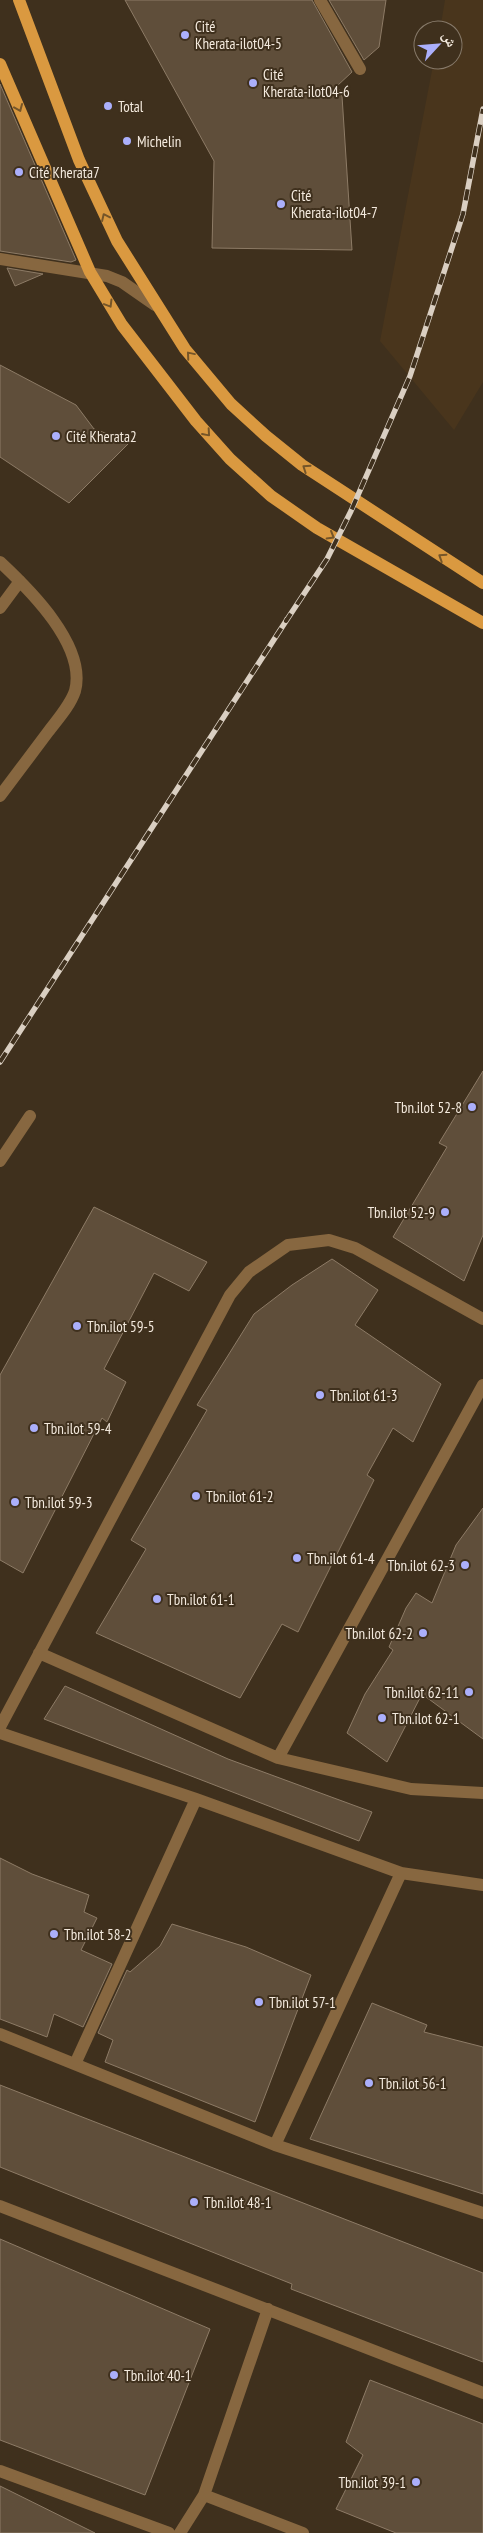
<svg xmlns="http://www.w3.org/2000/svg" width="483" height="2533" font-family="'PT Sans Narrow','Noto Naskh Arabic',sans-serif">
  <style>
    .built { fill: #49351c }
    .building { fill: #5f4e3a; stroke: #8d7b66 }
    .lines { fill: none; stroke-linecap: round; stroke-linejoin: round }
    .minor { stroke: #876740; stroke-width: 12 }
    .major { stroke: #da9940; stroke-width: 12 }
    .rail-casing { stroke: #dacfc2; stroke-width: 5.5 }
    .rail { stroke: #3f301d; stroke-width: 4; stroke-dasharray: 11; stroke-linecap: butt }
    .oneway { stroke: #755529 }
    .poi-dot { fill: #abaffb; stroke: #3f301d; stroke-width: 2 }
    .labels { text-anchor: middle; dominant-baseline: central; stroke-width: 4; stroke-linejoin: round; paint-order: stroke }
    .poi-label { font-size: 15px; fill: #f4eade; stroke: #3f301d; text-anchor: start }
  </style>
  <rect width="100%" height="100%" fill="#3f301d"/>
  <!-- built -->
  <path class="built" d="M 445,0 L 483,0 L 483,382 L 454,430 L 380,341 L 434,60 L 453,60 L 453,30 L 440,30 Z"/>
  <!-- building -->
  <path class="building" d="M 125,0 L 312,0 L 352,72 L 337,86 L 342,96 L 352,250 L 212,248 L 214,161 Z
    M 329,0 L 386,0 L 379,47 L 364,60 Z
    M 0,84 L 76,260 L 71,262 L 0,251 Z
    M 7,268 L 43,274 L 15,286 Z
    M 0,365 L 76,405 L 94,429 L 130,442 L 69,503 L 0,457 Z
    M 483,1071 L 483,1235 L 464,1281 L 393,1237 L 447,1147 L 439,1143 Z
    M 94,1207 L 207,1262 L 189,1291 L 154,1273 L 104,1369 L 126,1382 L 107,1422 L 102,1418 L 23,1573 L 0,1560 L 0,1375 Z
    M 332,1259 L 378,1290 L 355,1325 L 441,1384 L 413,1442 L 393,1428 L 367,1475 L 374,1480 L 298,1632 L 282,1624 L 240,1698 L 96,1633 L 146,1549 L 131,1540 L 207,1410 L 197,1405 L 254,1314 L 292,1285 Z
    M 483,1508 L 483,1739 L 422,1694 L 387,1762 L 347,1733 L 365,1694 L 393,1650 L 389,1647 L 406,1608 L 416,1593 L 432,1603 L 456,1545 Z
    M 65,1686 L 228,1759 L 372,1812 L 359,1841 L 44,1719 Z
    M 0,1858 L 32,1874 L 89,1895 L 84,1912 L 97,1918 L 81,1950 L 112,1964 L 83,2027 L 54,2014 L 47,2037 L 0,2019 Z
    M 172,1924 L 246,1947 L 311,1975 L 255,2122 L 105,2062 L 113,2040 L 98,2033 L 127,1970 L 130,1972 L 160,1946 Z
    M 372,2003 L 427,2025 L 424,2032 L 483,2047 L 483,2194 L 310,2139 Z
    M 0,2085 L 483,2273 L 483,2362 L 291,2289 L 292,2284 L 0,2167 Z
    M 0,2239 L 210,2329 L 145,2495 L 0,2440 Z
    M 370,2380 L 483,2424 L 483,2533 L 396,2533 L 336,2509 L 363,2455 L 346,2442 Z
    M 0,2486 L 95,2533 L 0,2533 Z"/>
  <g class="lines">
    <!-- minor -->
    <path class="minor" d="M 320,0 L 360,69
      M 0,259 L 107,276 L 122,282 L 155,305
      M 0,562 C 30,590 87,646 75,691 C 70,706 57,720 48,732 C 32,753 16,775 0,796
      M 0,608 L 20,581
      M 0,1161 L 30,1116
      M 39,1653 L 278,1758 L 411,1789 L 483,1793
      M 0,1727 L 230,1295 L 249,1272 L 288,1245 L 329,1240 L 355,1248 L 483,1319
      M 0,1733 L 196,1799 L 401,1873 L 483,1885
      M 278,1758 L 483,1385
      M 0,2034 L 275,2145 L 483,2213
      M 75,2064 L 196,1799
      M 275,2145 L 401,1873
      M 0,2206 L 483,2393
      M 0,2471 L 169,2533
      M 204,2495 L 303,2533
      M 180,2533 L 204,2495 L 268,2309"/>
    <!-- major -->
    <path class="major" d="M 19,0 L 79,160 L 117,241 L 185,349 L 231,404 L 266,436 L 302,465 L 483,583
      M 0,64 L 90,272 L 122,325 L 196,421 L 230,459 L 271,496 L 317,528 L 483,623"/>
    <defs>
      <path id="rail" d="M 287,619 L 286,621 L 327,559 L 351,511 L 410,376 L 463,214 L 483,109
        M 0,1062 L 286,621"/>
    </defs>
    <!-- rail casing -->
    <use href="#rail" class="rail-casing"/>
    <!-- rail -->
    <use href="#rail" class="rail"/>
  </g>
  <!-- one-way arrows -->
  <defs><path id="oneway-chevron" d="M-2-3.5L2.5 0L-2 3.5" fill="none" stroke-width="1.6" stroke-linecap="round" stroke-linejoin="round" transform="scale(1.25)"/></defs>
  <g class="oneway">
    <use href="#oneway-chevron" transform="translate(19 108) rotate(67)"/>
    <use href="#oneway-chevron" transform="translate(105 217) rotate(-115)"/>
    <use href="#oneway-chevron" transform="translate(109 304) rotate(59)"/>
    <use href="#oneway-chevron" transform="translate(190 355) rotate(-130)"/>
    <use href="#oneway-chevron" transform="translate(207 433) rotate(49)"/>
    <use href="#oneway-chevron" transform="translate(306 468) rotate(-146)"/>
    <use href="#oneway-chevron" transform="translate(331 536) rotate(30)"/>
    <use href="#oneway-chevron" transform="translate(442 557) rotate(-147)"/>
  </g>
  <!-- markers -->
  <g class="poi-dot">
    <circle cx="185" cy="35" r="5"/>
    <circle cx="253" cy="83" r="5"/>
    <circle cx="108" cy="106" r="5"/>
    <circle cx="127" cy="141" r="5"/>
    <circle cx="19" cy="172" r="5"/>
    <circle cx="281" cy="204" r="5"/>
    <circle cx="56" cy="436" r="5"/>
    <circle cx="472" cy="1107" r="5"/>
    <circle cx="445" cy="1212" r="5"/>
    <circle cx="77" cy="1326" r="5"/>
    <circle cx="320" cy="1395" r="5"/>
    <circle cx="34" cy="1428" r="5"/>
    <circle cx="196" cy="1496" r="5"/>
    <circle cx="15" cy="1502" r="5"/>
    <circle cx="297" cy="1558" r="5"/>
    <circle cx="465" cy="1565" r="5"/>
    <circle cx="157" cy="1599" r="5"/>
    <circle cx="423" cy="1633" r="5"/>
    <circle cx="469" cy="1692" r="5"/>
    <circle cx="382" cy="1718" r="5"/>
    <circle cx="54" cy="1934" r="5"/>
    <circle cx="259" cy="2002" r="5"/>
    <circle cx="369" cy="2083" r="5"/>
    <circle cx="194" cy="2202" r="5"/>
    <circle cx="114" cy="2375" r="5"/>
    <circle cx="416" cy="2482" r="5"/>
  </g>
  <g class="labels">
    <!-- poi labels -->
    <g class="poi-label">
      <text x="195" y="26">Cité<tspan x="195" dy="17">Kherata-ilot04-5</tspan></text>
      <text x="263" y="74">Cité<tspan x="263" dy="17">Kherata-ilot04-6</tspan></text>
      <text x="118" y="106">Total</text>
      <text x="137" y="141">Michelin</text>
      <text x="29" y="172">Cité Kherata7</text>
      <text x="291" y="195">Cité<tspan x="291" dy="17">Kherata-ilot04-7</tspan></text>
      <text x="66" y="436">Cité Kherata2</text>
      <text x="462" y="1107" text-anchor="end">Tbn.ilot 52-8</text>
      <text x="435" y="1212" text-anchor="end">Tbn.ilot 52-9</text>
      <text x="87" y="1326">Tbn.ilot 59-5</text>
      <text x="330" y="1395">Tbn.ilot 61-3</text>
      <text x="44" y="1428">Tbn.ilot 59-4</text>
      <text x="206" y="1496">Tbn.ilot 61-2</text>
      <text x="25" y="1502">Tbn.ilot 59-3</text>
      <text x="307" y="1558">Tbn.ilot 61-4</text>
      <text x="455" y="1565" text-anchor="end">Tbn.ilot 62-3</text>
      <text x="167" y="1599">Tbn.ilot 61-1</text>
      <text x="413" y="1633" text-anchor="end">Tbn.ilot 62-2</text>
      <text x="459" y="1692" text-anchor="end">Tbn.ilot 62-11</text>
      <text x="392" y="1718">Tbn.ilot 62-1</text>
      <text x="64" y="1934">Tbn.ilot 58-2</text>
      <text x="269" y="2002">Tbn.ilot 57-1</text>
      <text x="379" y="2083">Tbn.ilot 56-1</text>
      <text x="204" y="2202">Tbn.ilot 48-1</text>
      <text x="124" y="2375">Tbn.ilot 40-1</text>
      <text x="406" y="2482" text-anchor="end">Tbn.ilot 39-1</text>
    </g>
  </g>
  <!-- north arrow -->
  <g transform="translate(438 45) rotate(64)"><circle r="24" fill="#3f301d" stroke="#877a6a"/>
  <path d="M0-4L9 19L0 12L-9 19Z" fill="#abaffb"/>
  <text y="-8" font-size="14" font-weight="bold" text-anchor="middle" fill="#f4eade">ش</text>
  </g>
</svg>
